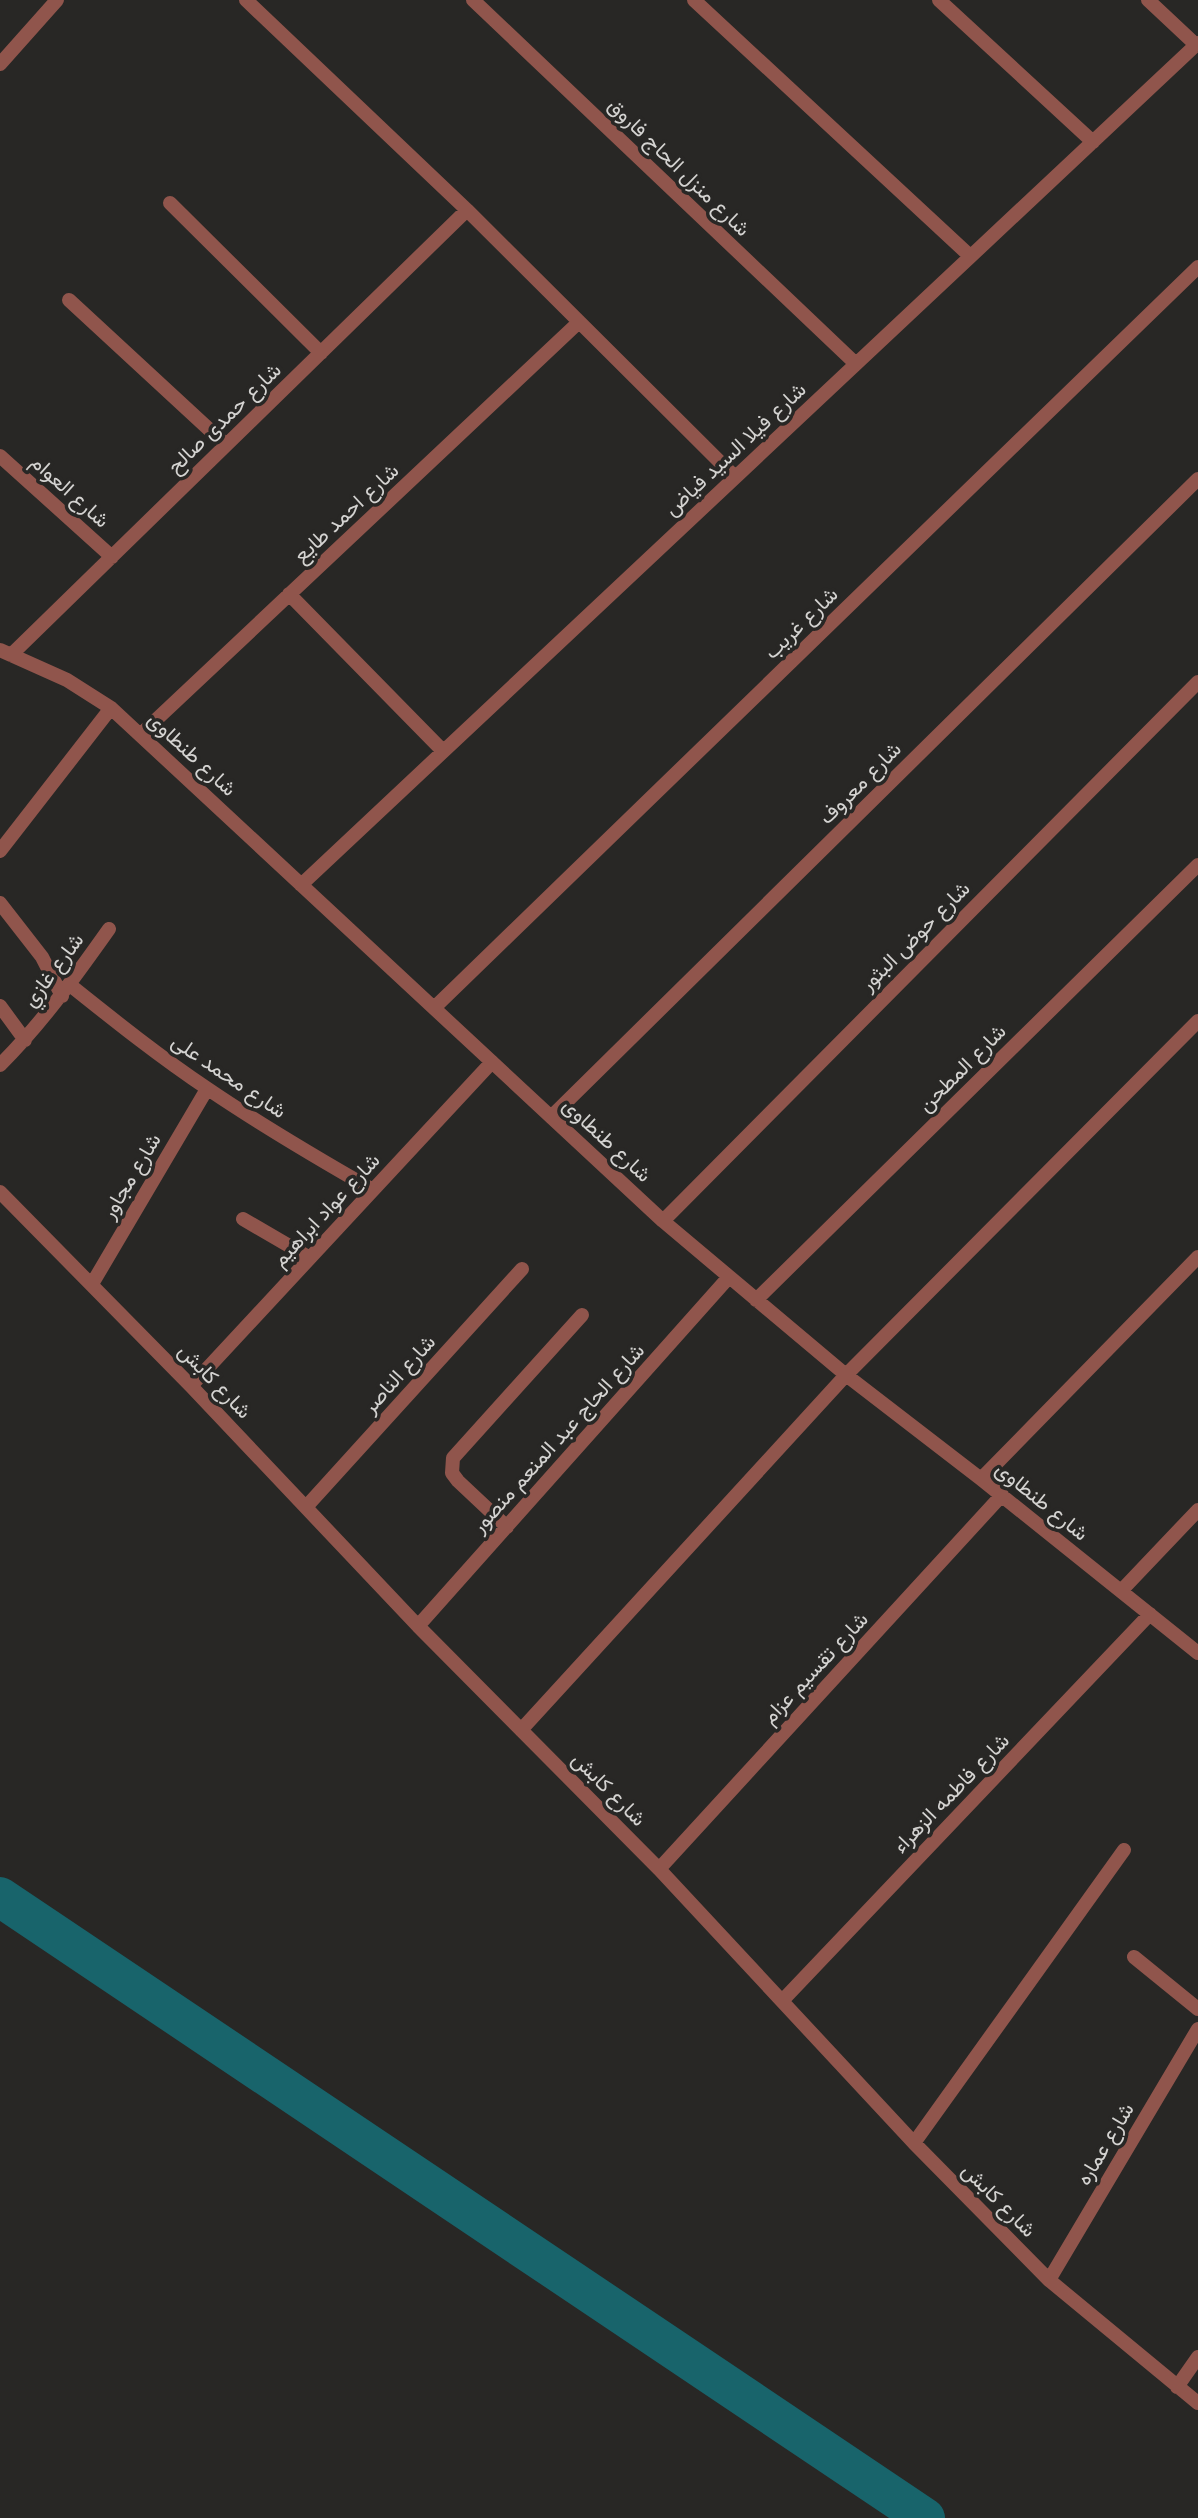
<svg xmlns="http://www.w3.org/2000/svg" width="1198" height="2518" font-family="'Nunito Sans',Vazirmatn,sans-serif">
  <style>
    .lines { fill: none; stroke-linecap: round; stroke-linejoin: round }
    .canal { stroke: #18646b; stroke-width: 40 }
    .street { stroke: #90554c; stroke-width: 14 }
    .labels { text-anchor: middle; dominant-baseline: central; stroke-width: 7; stroke-linejoin: round; paint-order: stroke }
    .street-label { font-size: 21px; fill: #d4d3d1; stroke: #282725 }
  </style>
  <rect width="100%" height="100%" fill="#282725"/>
  <g class="lines">
    <!-- canal -->
    <path class="canal" d="M 0,1897 L 925,2518"/>
    <!-- street -->
    <path class="street" d="M 246,0 L 467,210 L 735,477
      M 473,0 L 856,364
      M 694,0 L 970,256
      M 939,0 L 1093,142
      M 1148,0 L 1196,45
      M 0,64 L 57,0
      M 170,203 L 321,353
      M 69,300 L 226,445
      M 0,456 L 112,557
      M 289,594 L 443,751
      M 0,650 L 67,680 L 111,708 L 663,1221 L 846,1375 L 981,1479 L 1198,1653
      M 11,655 L 467,210
      M 141,734 L 579,322
      M 0,851 L 111,708
      M 301,885 L 1198,43
      M 0,903 L 42,957 L 62,996
      M 70,985 C 115,1021 160,1057 208,1089 C 261,1125 317,1158 373,1190
      M 0,1006 L 25,1040
      M 434,1008 L 1198,267
      M 0,1065 C 42,1023 75,977 109,929
      M 551,1117 L 1198,479
      M 0,1192 L 191,1386 L 418,1626 L 659,1869 L 914,2143 L 1049,2280 L 1198,2403
      M 243,1219 L 310,1258
      M 663,1221 L 1198,682
      M 92,1284 L 207,1089
      M 756,1300 L 1198,865
      M 191,1386 L 492,1062
      M 981,1479 L 1198,1257
      M 306,1507 L 522,1269
      M 507,1527 L 458,1481 L 452,1473 L 453,1458 L 582,1315
      M 1121,1591 L 1198,1510
      M 418,1626 L 729,1277
      M 521,1730 L 846,1375 L 1198,1021
      M 659,1869 L 1002,1495
      M 1134,1957 L 1198,2009
      M 782,2001 L 1150,1614
      M 914,2143 L 1124,1850
      M 1049,2280 L 1198,2029
      M 1177,2387 L 1198,2357"/>
  </g>
  <g class="labels">
    <!-- street labels -->
    <g class="street-label">
      <text transform="translate(679 167) rotate(44)">شارع منزل الحاج فاروق</text>
      <text transform="translate(224 418) rotate(-44)">شارع حمدى صالح</text>
      <text transform="translate(735 449) rotate(-43)">شارع فيلا السيد فياض</text>
      <text transform="translate(70 491) rotate(42)">شارع العوام</text>
      <text transform="translate(346 513) rotate(-43)">شارع احمد طايع</text>
      <text transform="translate(801 623) rotate(-44)">شارع غريب</text>
      <text transform="translate(192 754) rotate(43)">شارع طنطاوى</text>
      <text transform="translate(860 783) rotate(-45)">شارع معروف</text>
      <text transform="translate(915 936) rotate(-45)">شارع حوض البثور</text>
      <text transform="translate(53 970) rotate(-53)">شارع غازي</text>
      <text transform="translate(962 1068) rotate(-45)">شارع المطحن</text>
      <text transform="translate(229 1076) rotate(34)">شارع محمد على</text>
      <text transform="translate(607 1140) rotate(43)">شارع طنطاوى</text>
      <text transform="translate(131 1176) rotate(-59)">شارع مجاور</text>
      <text transform="translate(326 1210) rotate(-47)">شارع عواد ابراهيم</text>
      <text transform="translate(399 1374) rotate(-48)">شارع الناصر</text>
      <text transform="translate(215 1381) rotate(46)">شارع كابش</text>
      <text transform="translate(558 1438) rotate(-48)">شارع الحاج عبد المنعم منصور</text>
      <text transform="translate(1042 1501) rotate(39)">شارع طنطاوى</text>
      <text transform="translate(815 1668) rotate(-47)">شارع تقسيم عزام</text>
      <text transform="translate(609 1789) rotate(45)">شارع كابش</text>
      <text transform="translate(951 1793) rotate(-46)">شارع فاطمه الزهراء</text>
      <text transform="translate(1105 2144) rotate(-59)">شارع عماره</text>
      <text transform="translate(999 2200) rotate(45)">شارع كابش</text>
    </g>
  </g>
</svg>
